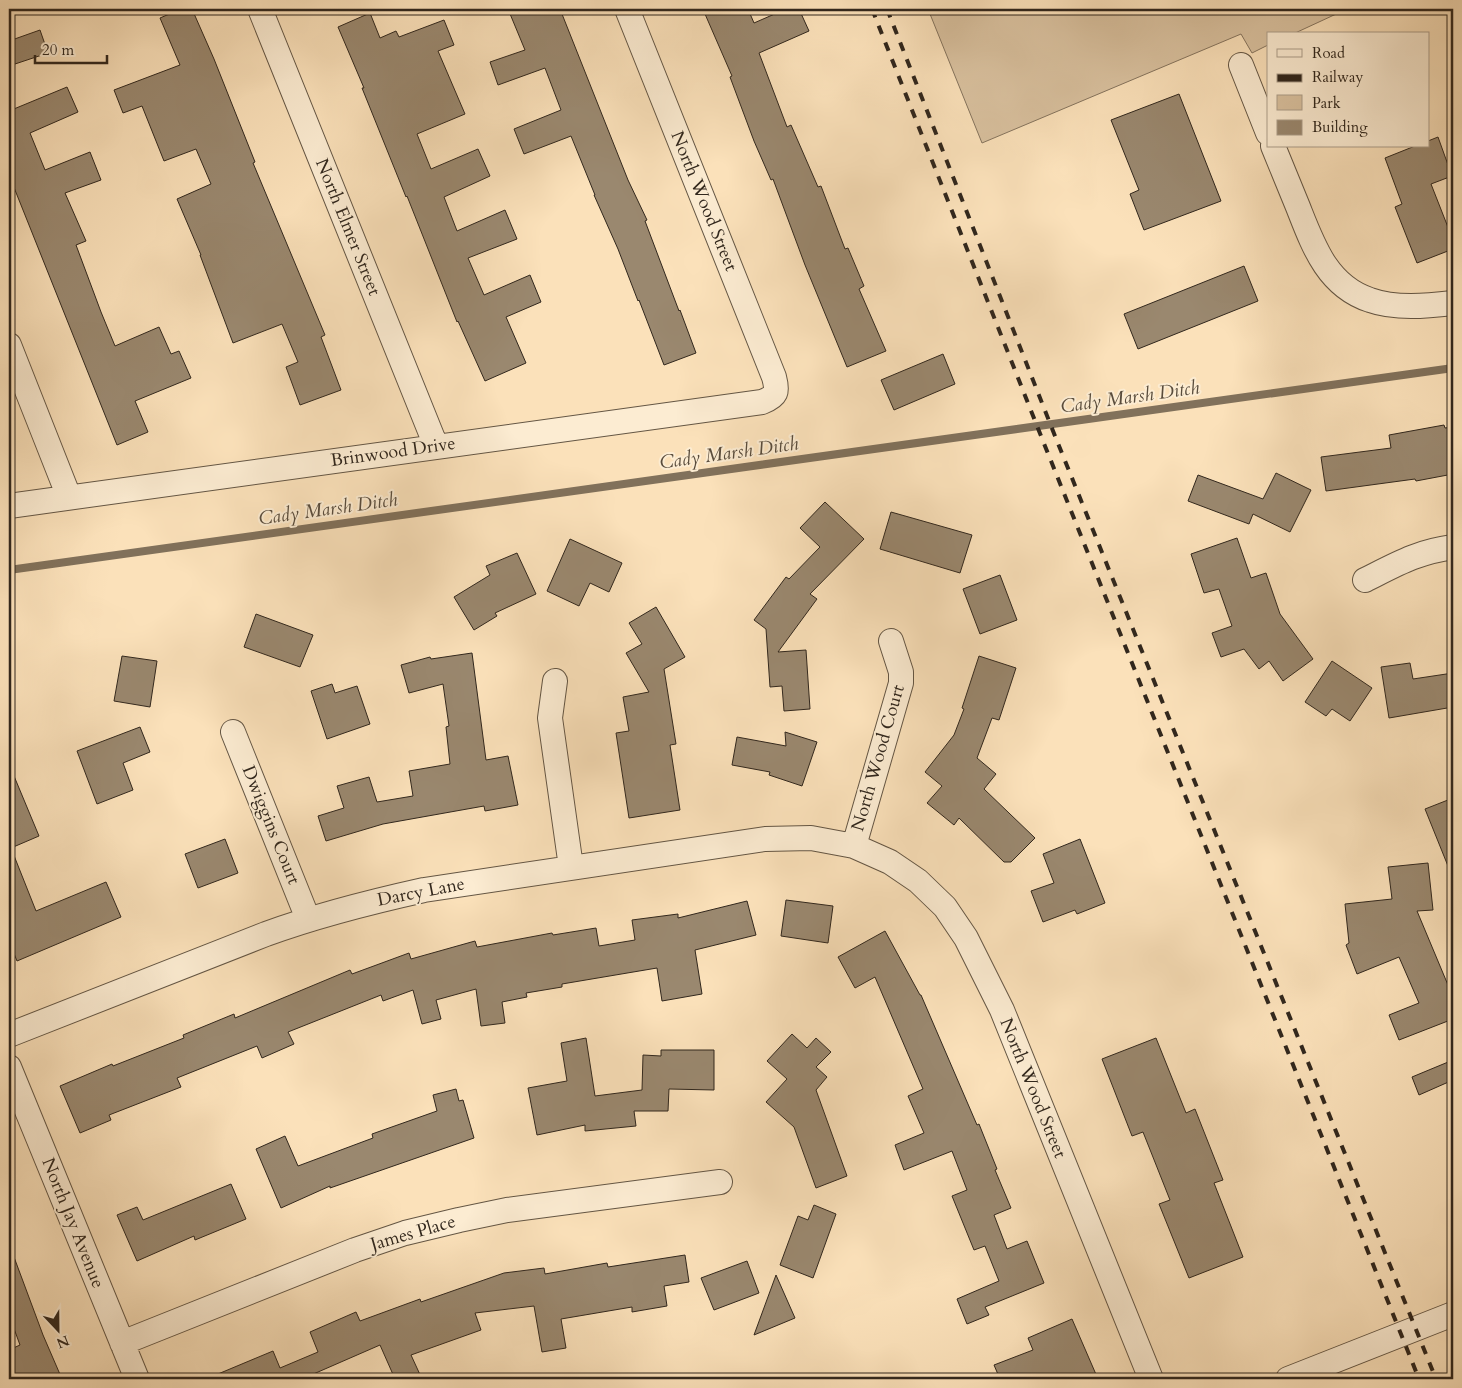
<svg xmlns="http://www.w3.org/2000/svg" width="1462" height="1388" font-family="Cardo,serif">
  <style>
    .green { fill: #d9c19f; stroke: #85745e }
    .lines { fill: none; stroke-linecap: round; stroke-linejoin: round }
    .stream { stroke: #81715b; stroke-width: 8 }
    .building { fill: #9a886f; stroke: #31271d }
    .minor-casing { stroke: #645644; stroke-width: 26 }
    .minor { stroke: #fcecd2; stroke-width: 24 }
    .rail { stroke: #31271d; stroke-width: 4; stroke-dasharray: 9 9; stroke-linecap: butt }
    .labels { text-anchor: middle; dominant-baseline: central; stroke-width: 4; stroke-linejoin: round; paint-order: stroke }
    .street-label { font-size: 18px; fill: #31271d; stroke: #fcecd2 }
    .water-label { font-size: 19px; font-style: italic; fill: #594c3c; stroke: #fcecd2 }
  </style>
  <rect width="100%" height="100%" fill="#fbe1ba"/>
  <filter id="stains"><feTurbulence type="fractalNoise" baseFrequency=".004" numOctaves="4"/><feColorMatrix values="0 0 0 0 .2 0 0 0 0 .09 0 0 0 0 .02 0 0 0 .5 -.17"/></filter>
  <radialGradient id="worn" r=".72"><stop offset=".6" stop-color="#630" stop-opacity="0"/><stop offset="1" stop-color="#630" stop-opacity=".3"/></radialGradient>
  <!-- green -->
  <path class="green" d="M 928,9 L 1347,9 L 1293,34 L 1268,34 L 1268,45 L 1252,53 L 1241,34 L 982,143 Z"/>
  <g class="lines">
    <!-- stream -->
    <path class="stream" d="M 9,570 L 1453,368"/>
  </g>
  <!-- building -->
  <path class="building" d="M 181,9 L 192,9 L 214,59 L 255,162 L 253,163 L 325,335 L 321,337 L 341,390 L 300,405 L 286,367 L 298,362 L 282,324 L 233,343 L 200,255 L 201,255 L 177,199 L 211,184 L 196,149 L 164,161 L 142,106 L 123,113 L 114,90 L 180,65 L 160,18 Z
    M 508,9 L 560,9 L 628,180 L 647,220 L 645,221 L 679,311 L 680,310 L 696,353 L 664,365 L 639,300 L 638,301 L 618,249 L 594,195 L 595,195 L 571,136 L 524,154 L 514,129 L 561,110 L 545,68 L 498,85 L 490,62 L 525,50 Z
    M 718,9 L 748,9 L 754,23 L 786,9 L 799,9 L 809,31 L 759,53 L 787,127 L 791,125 L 818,187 L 821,186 L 845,249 L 848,248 L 864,286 L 859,289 L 886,351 L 847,367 L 805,265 L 773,179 L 771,180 L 754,141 L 730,77 L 732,76 L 705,14 Z
    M 370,13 L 380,38 L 396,31 L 399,37 L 444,20 L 454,45 L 438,51 L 465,114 L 417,134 L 431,169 L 478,149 L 490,176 L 444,197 L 457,231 L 505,210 L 517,239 L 468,258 L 484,295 L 530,275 L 541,302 L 506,317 L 526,363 L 485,381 L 458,321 L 457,322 L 407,196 L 406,197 L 362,88 L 364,88 L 338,27 Z
    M 40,30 L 48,53 L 9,66 L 9,41 Z
    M 67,87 L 78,112 L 30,133 L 45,170 L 90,152 L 101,180 L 65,193 L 86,241 L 76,245 L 101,312 L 115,346 L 159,327 L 171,354 L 179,351 L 191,378 L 135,401 L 148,432 L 117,445 L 9,175 L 9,111 Z
    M 1179,94 L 1221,201 L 1144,230 L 1130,194 L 1139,190 L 1111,120 Z
    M 1438,137 L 1452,176 L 1431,184 L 1453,240 L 1453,249 L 1417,263 L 1395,207 L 1402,204 L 1385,158 L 1415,146 L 1428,146 L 1428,141 Z
    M 1244,266 L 1258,301 L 1138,349 L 1124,314 Z
    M 943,354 L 955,384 L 894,410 L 881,380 Z
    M 1444,425 L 1445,428 L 1453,427 L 1453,474 L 1416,481 L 1415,479 L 1326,491 L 1321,457 L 1391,448 L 1389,435 Z
    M 1276,473 L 1311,490 L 1290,532 L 1253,514 L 1249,524 L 1188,501 L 1198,475 L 1263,499 Z
    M 825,502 L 864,539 L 810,594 L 817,599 L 778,652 L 806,650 L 810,709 L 784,711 L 782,686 L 770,687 L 766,629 L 754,620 L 786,577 L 789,579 L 820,547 L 800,528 Z
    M 891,512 L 972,535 L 960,573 L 880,549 Z
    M 1237,538 L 1251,578 L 1266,573 L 1280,614 L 1313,659 L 1283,681 L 1269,661 L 1259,669 L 1244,649 L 1221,657 L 1212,633 L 1232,626 L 1219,589 L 1204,593 L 1191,554 Z
    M 570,539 L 622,563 L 609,592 L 590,583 L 579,606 L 547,591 Z
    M 517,553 L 536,594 L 495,613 L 497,616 L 474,630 L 454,597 L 490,575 L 486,566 Z
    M 1000,575 L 1017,620 L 980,634 L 963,589 Z
    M 656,607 L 685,657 L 664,669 L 676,744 L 670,745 L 680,810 L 629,818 L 616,733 L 629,731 L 623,697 L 649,692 L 626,653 L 642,644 L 629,623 Z
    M 256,614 L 313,635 L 300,667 L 244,647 Z
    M 472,653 L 486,760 L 508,756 L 518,805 L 485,811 L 484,806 L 383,824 L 326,841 L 318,816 L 344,808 L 337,786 L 369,777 L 377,802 L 413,796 L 409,771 L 450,764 L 446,727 L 449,726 L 443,684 L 409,693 L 401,665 L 430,657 L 431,659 Z
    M 122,656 L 157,661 L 150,707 L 114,701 Z
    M 979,656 L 1016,668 L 999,720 L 992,718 L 977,758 L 996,774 L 984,789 L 1035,838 L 1011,862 L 1004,862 L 959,818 L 954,825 L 927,803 L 942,786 L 925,772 L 954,735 L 964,709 L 962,708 Z
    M 1332,661 L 1372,688 L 1350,721 L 1332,709 L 1326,716 L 1305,702 Z
    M 1410,663 L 1413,679 L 1453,673 L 1453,707 L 1389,718 L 1381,667 Z
    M 332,684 L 335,693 L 357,686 L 370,724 L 327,739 L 311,691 Z
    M 140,727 L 150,752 L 123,763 L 133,790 L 97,804 L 77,751 Z
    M 785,732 L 817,742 L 802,786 L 769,775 L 770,772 L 732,765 L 737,737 L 786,746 Z
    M 9,764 L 39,836 L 11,848 L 36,911 L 106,882 L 121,917 L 17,961 L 9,941 Z
    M 1453,798 L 1453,876 L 1452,876 L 1425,809 Z
    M 225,839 L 238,873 L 198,888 L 185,854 Z
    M 1080,839 L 1105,903 L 1077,914 L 1075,910 L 1043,922 L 1031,891 L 1054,883 L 1043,854 Z
    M 1428,863 L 1433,910 L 1417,911 L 1453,997 L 1453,1019 L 1399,1040 L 1389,1015 L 1419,1003 L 1399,957 L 1357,974 L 1346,945 L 1349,943 L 1345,904 L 1392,899 L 1388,867 Z
    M 786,900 L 833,906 L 828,943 L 781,936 Z
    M 747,901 L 756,935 L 695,950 L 702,994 L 662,1001 L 657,968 L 562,984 L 562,987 L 526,993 L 527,997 L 502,1002 L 505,1023 L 481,1026 L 476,989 L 436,1000 L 441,1019 L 422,1024 L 413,990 L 383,1001 L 381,995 L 288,1032 L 294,1044 L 262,1058 L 257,1046 L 177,1078 L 181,1087 L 109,1115 L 111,1120 L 80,1133 L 60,1086 L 112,1064 L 113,1066 L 184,1038 L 183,1035 L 234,1014 L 235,1018 L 350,970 L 352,974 L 409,953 L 411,959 L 475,941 L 477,947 L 552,933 L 553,935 L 596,928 L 599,946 L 635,940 L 632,920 L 678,914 L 678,918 Z
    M 885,931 L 920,995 L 921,995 L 977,1125 L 979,1124 L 997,1169 L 995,1170 L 1011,1208 L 994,1215 L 1007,1249 L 1027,1241 L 1044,1283 L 985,1307 L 989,1315 L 967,1324 L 957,1299 L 999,1281 L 985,1246 L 974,1250 L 952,1196 L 967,1190 L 952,1151 L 904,1170 L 895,1145 L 924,1133 L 908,1096 L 923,1089 L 875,977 L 855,988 L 838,957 Z
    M 792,1034 L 807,1048 L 816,1038 L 831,1052 L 816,1067 L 827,1077 L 816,1090 L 847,1176 L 816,1188 L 794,1127 L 766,1102 L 787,1079 L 767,1061 Z
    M 586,1038 L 595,1096 L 642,1090 L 643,1055 L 661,1056 L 661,1050 L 714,1050 L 714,1090 L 669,1089 L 668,1111 L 634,1111 L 636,1126 L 585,1131 L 585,1125 L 537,1135 L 528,1088 L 567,1081 L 561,1043 Z
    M 1156,1038 L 1186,1113 L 1195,1109 L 1223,1180 L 1214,1183 L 1243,1257 L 1189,1278 L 1159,1204 L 1170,1200 L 1143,1132 L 1132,1136 L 1102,1059 Z
    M 1453,1060 L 1453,1080 L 1419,1095 L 1412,1077 Z
    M 456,1089 L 459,1101 L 463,1100 L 474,1138 L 330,1188 L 330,1186 L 281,1208 L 256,1149 L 285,1136 L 298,1166 L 373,1138 L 372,1134 L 437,1111 L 433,1095 Z
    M 231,1184 L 246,1219 L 195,1240 L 194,1236 L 137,1261 L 117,1215 L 137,1207 L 143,1220 Z
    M 814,1205 L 836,1214 L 813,1278 L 780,1265 L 798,1216 L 808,1220 Z
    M 9,1249 L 11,1249 L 43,1335 L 62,1379 L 9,1379 L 9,1350 L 20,1345 L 9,1315 Z
    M 685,1255 L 689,1282 L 664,1286 L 667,1306 L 632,1312 L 632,1307 L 561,1319 L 566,1348 L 542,1352 L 534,1306 L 475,1313 L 481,1330 L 411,1355 L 422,1379 L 395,1379 L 380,1345 L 302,1379 L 206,1379 L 273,1351 L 280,1368 L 318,1352 L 310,1332 L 356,1312 L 360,1321 L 420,1299 L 421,1302 L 504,1273 L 544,1268 L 545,1274 L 607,1263 L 608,1267 Z
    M 747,1261 L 759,1293 L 714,1310 L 701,1278 Z
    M 776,1275 L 795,1318 L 754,1335 Z
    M 1072,1319 L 1098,1379 L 1000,1379 L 994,1365 L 1033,1350 L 1028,1338 Z"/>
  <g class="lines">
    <defs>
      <path id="minor" d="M 260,9 L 436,446
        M 1241,65 L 1268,133
        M 1273,146 C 1281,166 1290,187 1298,207 C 1313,245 1327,286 1370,300 C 1395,309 1427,306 1453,303
        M 9,345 L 69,497
        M 9,506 L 762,402 C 777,396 778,392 774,377 L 627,9
        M 1365,580 C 1397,564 1417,552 1453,547
        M 555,681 L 550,718 L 571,867
        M 233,732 L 308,919
        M 854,846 L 901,683 L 901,672 L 891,641
        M 9,1035 L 266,934 C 318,915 370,902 424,890 L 765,839 L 811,838 L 854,846 L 890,862 L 918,881 L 945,907 L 966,938 L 1002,1010 L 1151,1379
        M 9,1067 L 137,1379
        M 122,1343 L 355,1250 L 405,1233 L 459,1220 L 507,1210 L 720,1182
        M 1288,1379 L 1453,1314"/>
    </defs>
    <!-- minor casing -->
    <use href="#minor" class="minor-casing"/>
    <!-- minor -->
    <use href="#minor" class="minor"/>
    <!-- rail -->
    <path class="rail" d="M 872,9 L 1043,441 L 1419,1379
      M 887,9 L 1055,436 L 1436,1379"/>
  </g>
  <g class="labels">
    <!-- street labels -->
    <g class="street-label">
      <text transform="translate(704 201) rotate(68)">North Wood Street</text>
      <text transform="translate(348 227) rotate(68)">North Elmer Street</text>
      <text transform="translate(393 452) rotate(-8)">Brinwood Drive</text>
      <text transform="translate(878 758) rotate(-74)">North Wood Court</text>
      <text transform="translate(271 825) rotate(68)">Dwiggins Court</text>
      <text transform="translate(421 892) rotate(-11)">Darcy Lane</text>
      <text transform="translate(1033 1088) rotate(68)">North Wood Street</text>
      <text transform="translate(73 1223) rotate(68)">North Jay Avenue</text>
      <text transform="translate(413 1233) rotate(-16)">James Place</text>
    </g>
    <!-- water labels -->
    <g class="water-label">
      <text transform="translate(1130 397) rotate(-8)">Cady Marsh Ditch</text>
      <text transform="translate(729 453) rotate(-8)">Cady Marsh Ditch</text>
      <text transform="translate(328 509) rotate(-8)">Cady Marsh Ditch</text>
    </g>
  </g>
  <!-- margin -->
  <rect width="1462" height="1388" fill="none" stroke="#fbe1ba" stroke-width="30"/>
  <rect x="10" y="10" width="1442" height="1368" fill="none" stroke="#31271d" stroke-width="2.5"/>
  <rect x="15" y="15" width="1432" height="1358" fill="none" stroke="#31271d"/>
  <!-- legend -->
  <rect x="1267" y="32" width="162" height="115" fill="#fcecd2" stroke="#ab9d8a"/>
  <rect x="1277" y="49" width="25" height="8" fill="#fcecd2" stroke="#ab9d8a"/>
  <text x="1312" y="58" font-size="15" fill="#31271d">Road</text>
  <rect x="1277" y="74" width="25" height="8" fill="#31271d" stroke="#ab9d8a"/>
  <text x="1312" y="82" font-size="15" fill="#31271d">Railway</text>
  <rect x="1277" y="95" width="25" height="15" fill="#d9c19f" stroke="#ab9d8a"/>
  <text x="1312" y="108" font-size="15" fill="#31271d">Park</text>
  <rect x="1277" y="120" width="25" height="15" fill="#9a886f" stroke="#ab9d8a"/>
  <text x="1312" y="132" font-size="15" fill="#31271d">Building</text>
  <!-- north arrow -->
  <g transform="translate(58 1330) rotate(158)" stroke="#fcecd2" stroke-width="4" paint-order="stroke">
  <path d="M0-4L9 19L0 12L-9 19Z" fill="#31271d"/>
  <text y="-8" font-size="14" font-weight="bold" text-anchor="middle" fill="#31271d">N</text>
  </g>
  <!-- scale -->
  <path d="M35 55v8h72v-8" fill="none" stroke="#31271d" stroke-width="2.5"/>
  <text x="42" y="55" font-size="15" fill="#31271d" stroke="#fcecd2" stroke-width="4" paint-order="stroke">20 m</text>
  <rect width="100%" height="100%" filter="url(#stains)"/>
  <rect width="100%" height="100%" fill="url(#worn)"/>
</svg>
